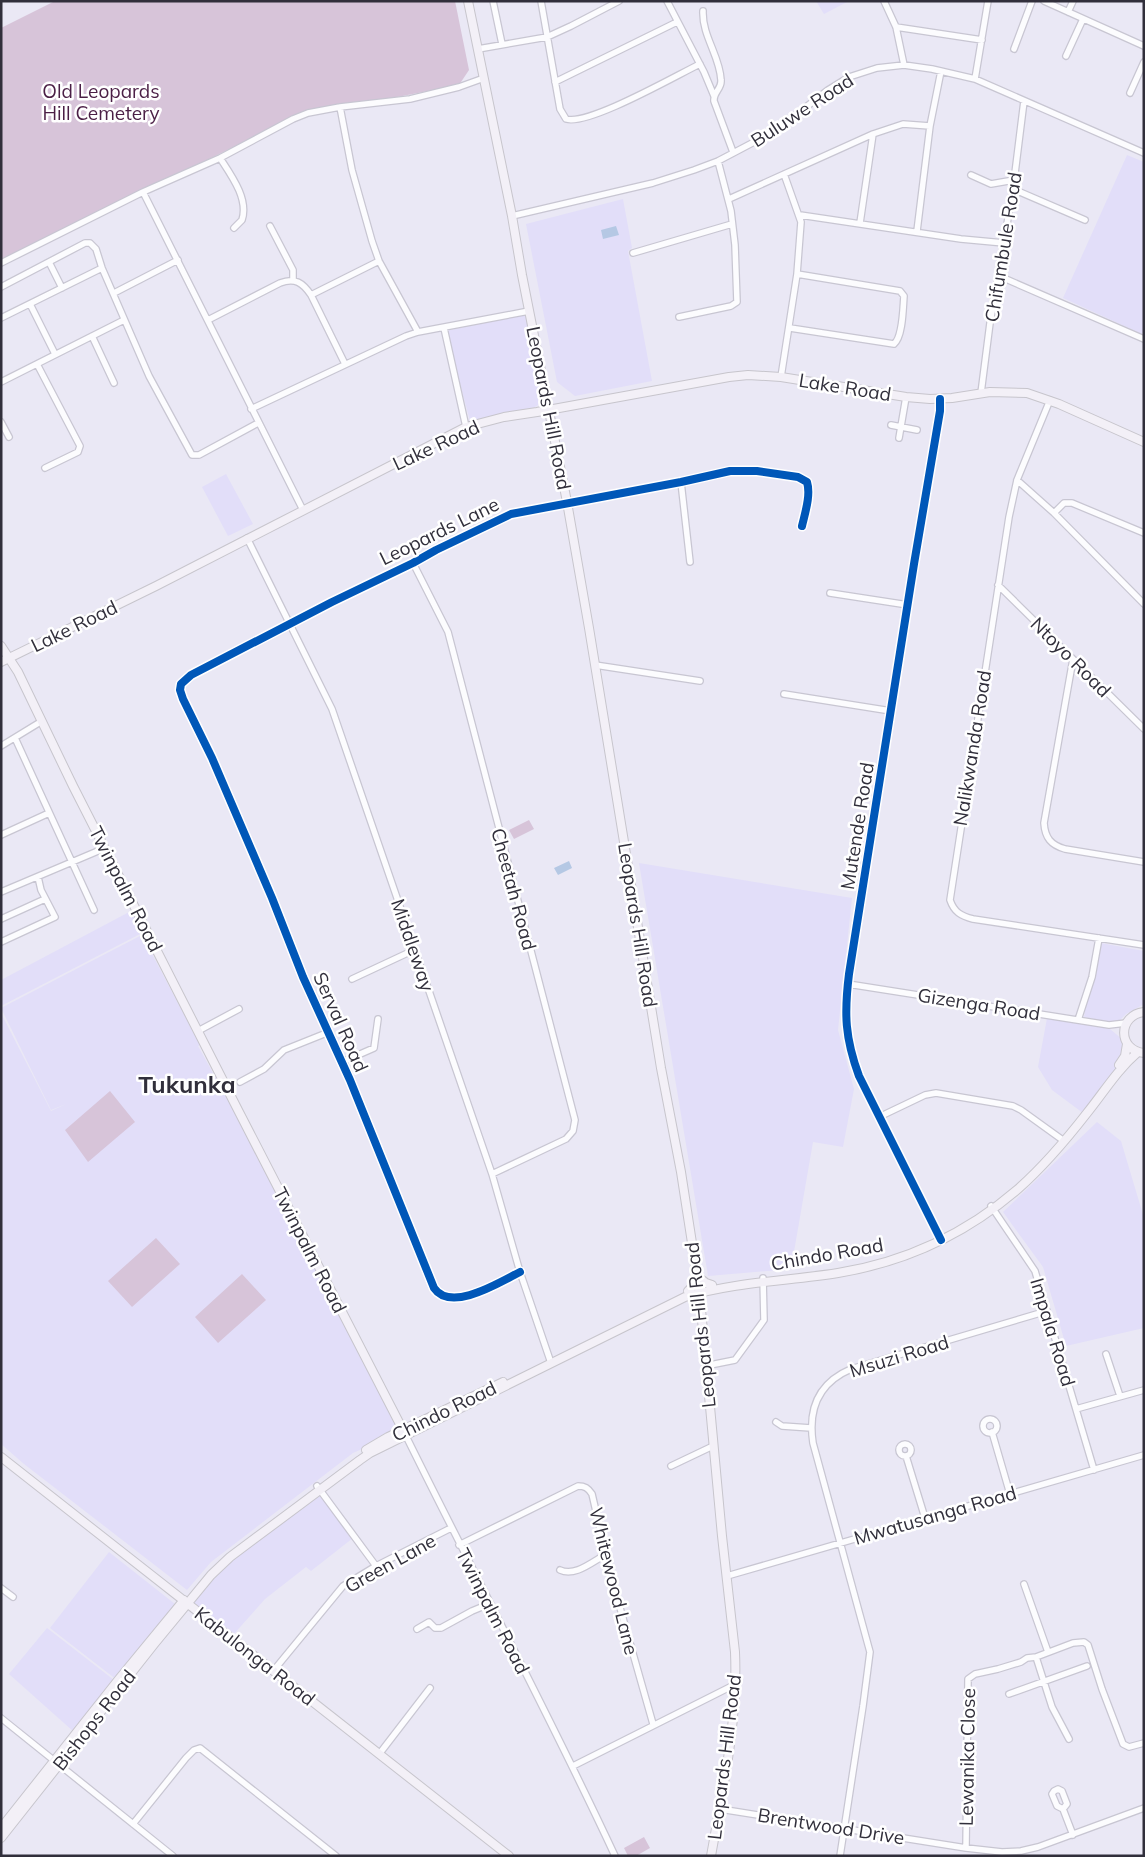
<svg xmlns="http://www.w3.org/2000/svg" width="1145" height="1857" font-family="Mulish,sans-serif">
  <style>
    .built { fill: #e2def9 }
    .green { fill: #d7c4d9 }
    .water { fill: #b5c8e4 }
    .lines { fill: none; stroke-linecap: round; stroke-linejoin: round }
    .minor-casing { stroke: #c8c6d2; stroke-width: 8 }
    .major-casing { stroke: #c7c5cc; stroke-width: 10 }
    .minor { stroke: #fcfcfe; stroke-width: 5.5 }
    .major { stroke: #f3f0f7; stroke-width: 8 }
    .cycleway-casing { stroke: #fff; stroke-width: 11 }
    .cycleway { stroke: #0057b8; stroke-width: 8 }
    .labels { text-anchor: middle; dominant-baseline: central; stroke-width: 5; stroke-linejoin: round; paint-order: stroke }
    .park-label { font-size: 19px; fill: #4b1f46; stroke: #fff }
    .street-label { font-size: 19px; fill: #312f3b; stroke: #fff }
    .district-label { font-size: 24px; font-weight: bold; fill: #312f3b; stroke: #fff }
  </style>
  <rect width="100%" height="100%" fill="#eae8f5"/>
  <!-- built -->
  <path class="built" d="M 816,1 L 849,1 L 824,14 Z
    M 1127,155 L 1144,162 L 1144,330 L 1142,334 L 1063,298 Z
    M 623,199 L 632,248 L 628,251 L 652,381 L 575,396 L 557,382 L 526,224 Z
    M 528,314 L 545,397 L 541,403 L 535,407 L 470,421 L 446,331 Z
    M 226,474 L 253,524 L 228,536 L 202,487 Z
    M 639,863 L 852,898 L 838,1030 L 854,1089 L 843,1147 L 813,1142 L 791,1269 L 708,1276 Z
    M 131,911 L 142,933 L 1,1006 L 1,980 Z
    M 140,936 L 147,950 L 151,952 L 200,1045 L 198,1046 L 238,1118 L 397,1428 L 396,1434 L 353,1453 L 263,1522 L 211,1562 L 187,1590 L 24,1464 L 1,1444 L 1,1013 L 51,1111 L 66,1104 L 51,1110 L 1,1008 Z
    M 1095,942 L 1144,951 L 1144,1004 L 1126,1014 L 1117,1023 L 1111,1024 L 1084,1017 Z
    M 1047,1018 L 1110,1029 L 1122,1039 L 1125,1045 L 1125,1058 L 1083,1113 L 1052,1090 L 1038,1067 Z
    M 1097,1122 L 1121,1141 L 1144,1218 L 1144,1328 L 1066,1346 L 1043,1267 L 1003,1212 Z
    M 318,1494 L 353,1538 L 311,1571 L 306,1567 L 265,1599 L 233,1635 L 190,1602 L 213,1573 Z
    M 109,1552 L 175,1604 L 117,1680 L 50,1628 Z
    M 47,1628 L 114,1680 L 74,1732 L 9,1674 Z"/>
  <!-- green -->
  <path class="green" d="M 55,1 L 455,1 L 469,70 L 459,85 L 294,117 L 1,262 L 1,28 Z
    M 529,820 L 534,829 L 514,839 L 509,830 Z
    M 110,1091 L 135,1122 L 88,1162 L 65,1130 Z
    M 156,1238 L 180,1264 L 132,1307 L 108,1281 Z
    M 242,1274 L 266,1300 L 218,1343 L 195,1317 Z
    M 644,1837 L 650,1848 L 636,1856 L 628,1856 L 624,1848 Z"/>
  <!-- water -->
  <path class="water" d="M 616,226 L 619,235 L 603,239 L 601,230 Z
    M 569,861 L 572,868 L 558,875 L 554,868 Z"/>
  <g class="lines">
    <defs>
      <path id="minor" d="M 493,1 L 502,44
        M 541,1 L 560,109 L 566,119 C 588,126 675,76 700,64
        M 667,1 L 704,72 L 714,96
        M 884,1 L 896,27 L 904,65
        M 1044,1 L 1144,46
        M 703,11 C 702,36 720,56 721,80 C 722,89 713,92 714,101 L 733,152
        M 1068,12 L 1073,1
        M 896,27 L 982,40
        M 478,49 L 547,37 L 571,26 L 619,1
        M 1014,49 L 1032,1
        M 1066,56 L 1083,19
        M 975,79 L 988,1
        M 555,82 L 677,22
        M 1130,93 L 1144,62
        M 340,107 L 352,170 L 372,241 L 379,261 L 418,332
        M 220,158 C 231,175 249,199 242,220 L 234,228
        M 971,175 L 991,184 L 1014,180
        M 1013,189 L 1085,220
        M 143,192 L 303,510
        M 729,199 L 873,134 L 903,124 L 930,126
        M 800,215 L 961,239 L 1004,243
        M 512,216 L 653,183 L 694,170 L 718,161 L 756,141 L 788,121 L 828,90 L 849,77 L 877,68 L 904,65 L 932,69 L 975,79 L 1144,153
        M 860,223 L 873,134
        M 270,226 L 293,270 L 293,280
        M 917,231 L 930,126 L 941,71
        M 633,253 L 732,224
        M 49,262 L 62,288
        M 1,263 L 143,192 L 220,158 L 293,119 L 308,113 L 340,107 L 410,99 L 459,87 L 484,78
        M 999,276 L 1144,339
        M 1,287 L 85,243 L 90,243 L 96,249 L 102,268 L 149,376 L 192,455 L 199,455 L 258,423
        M 114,293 L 178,260
        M 311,295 L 379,261
        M 30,304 L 55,354
        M 679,317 L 731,306 L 737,302 L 735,245 L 731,211 L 718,161
        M 1,318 L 102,268
        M 208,320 L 280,283 C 295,277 303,283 311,295 L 345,364
        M 444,328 L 466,427
        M 790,328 L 894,344 C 903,337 903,307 904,296 L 900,291 L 797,274
        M 92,336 L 114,383
        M 37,364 L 80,446 L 78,452 L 45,468
        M 781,377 L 797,274 L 801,222 L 784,174
        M 1,382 L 124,320
        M 981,393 L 990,323 L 1013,189 L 1024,101
        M 940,399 L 940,411 L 914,564 L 849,974 C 844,1014 845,1038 859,1076 L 941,1240
        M 1050,400 L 1017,480 L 1009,517 L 950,900 C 954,912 961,916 973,919 L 1144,945
        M 251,409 L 406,336 L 418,332 L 529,311
        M 1,422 L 9,437
        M 891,425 L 917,430
        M 899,438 L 906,397
        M 1017,480 L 1054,513 L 1144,604
        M 681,482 L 690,562
        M 1054,513 L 1064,503 L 1072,503 L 1144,533
        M 247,538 L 332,709 L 492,1174 L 520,1272 L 551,1363
        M 413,563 L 448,632 L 575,1120 L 573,1131 L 566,1139 L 492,1174
        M 998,585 L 1144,729
        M 830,593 L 908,605
        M 1073,659 L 1044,823 C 1045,838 1051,845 1065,849 L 1144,862
        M 595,665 L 700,681
        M 784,694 L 891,711
        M 15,738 L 94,910
        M 1,746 L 42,721
        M 1,835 L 49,813
        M 1,892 L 105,848
        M 1,919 L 45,899
        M 1,942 L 55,917 L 41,890 L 38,877
        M 352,979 L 414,950
        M 848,984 L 1109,1025 L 1126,1023
        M 1078,1020 L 1092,977 L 1099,938
        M 198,1031 L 239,1009
        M 342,1062 L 374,1048 L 378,1019
        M 240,1082 L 264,1069 L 284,1050 L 329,1032
        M 879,1117 L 925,1095 L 936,1093 L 1013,1106 L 1021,1110 L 1064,1141
        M 991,1206 L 1035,1271 L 1094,1470
        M 520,1272 C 500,1282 451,1313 434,1288 L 350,1080 L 303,977 L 272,898 L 212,758 L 183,699 L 180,690 L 181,684 L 191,675 L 332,602 L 413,563 L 436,550 L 511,514 L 681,482 L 730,471 L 757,471 L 798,477 L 807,482 C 811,495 805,513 802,526
        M 1106,1354 L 1120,1396
        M 705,1366 L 735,1360 L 764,1320 L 763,1278
        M 1076,1409 L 1144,1390
        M983 1426a7 7 0 1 1 14 0a7 7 0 1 1-14 0Z
        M 776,1422 L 782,1426 L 811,1428
        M 992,1432 L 1010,1494
        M 406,1436 C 475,1576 549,1714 615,1856
        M899 1450a6 6 0 1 1 12 0a6 6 0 1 1-12 0Z
        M 906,1456 L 925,1518
        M 671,1466 L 713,1446
        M 317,1486 L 376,1566
        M 459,1545 L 578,1486 C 585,1486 588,1488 592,1494 L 611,1576 L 653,1724
        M 560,1570 C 575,1577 592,1562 605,1555
        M 727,1576 L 1144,1455
        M 1024,1584 L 1048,1652
        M 1,1588 L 13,1597
        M 417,1629 L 429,1622 L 435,1628 L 441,1628 L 472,1611 L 489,1604
        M 1036,1657 L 1052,1707 L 1069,1739
        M 274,1670 L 343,1586 L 376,1566 L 451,1528
        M 1009,1694 L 1087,1666
        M 1,1718 L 173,1856
        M 380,1753 L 430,1688
        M 573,1766 L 736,1684
        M 720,1809 L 966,1848 L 1002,1852 L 1021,1851 L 1038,1847 L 1144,1808
        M 1063,1809 L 1067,1804 L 1062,1791 L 1058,1789 L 1054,1791 L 1052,1794 L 1057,1806 L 1063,1809 L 1073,1835
        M 133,1824 L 186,1758 L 194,1750 L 200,1748 L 336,1856
        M 966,1848 L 968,1679 L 975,1674 L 998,1669 L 1021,1662 L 1027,1658 L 1036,1657 L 1073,1643 L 1084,1642 L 1088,1645 L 1102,1689 L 1123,1744 L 1129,1747 L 1144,1743
        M 840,1856 L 863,1706 L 870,1652 L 813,1443 C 808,1410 818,1383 851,1369 L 1047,1311"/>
      <path id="major" d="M 468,1 L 512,216 L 522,275 L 567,502 L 589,628 L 661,1068 L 681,1172 L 699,1288 L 722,1536 L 735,1652 C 738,1720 723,1789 711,1856
        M 1,646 L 18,672 L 73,786 L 239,1112 L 405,1434
        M 1,662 L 156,586 L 466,427 L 504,417 L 537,412 L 729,377 L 748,375 L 781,377 L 906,397 L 930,399 L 952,398 L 990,392 L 1027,393 L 1059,404 L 1144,442
        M 1144,1012 C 1118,1015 1117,1050 1144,1053
        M 1119,1065 L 1125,1056 L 1127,1044
        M 688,1291 L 692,1287 L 696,1275 L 706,1283 L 712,1285
        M 366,1450 L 388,1437 L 503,1382
        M 1,1457 L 509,1856
        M 1,1828 L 119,1679 L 184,1600
        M 1,1838 L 155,1643 L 211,1575 L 230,1557 L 360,1460 L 370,1453 L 685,1297 C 735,1282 787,1281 838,1273 C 905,1262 967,1233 1018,1189 C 1044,1166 1066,1140 1087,1113 C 1104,1092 1117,1070 1138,1052"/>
    </defs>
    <!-- minor casing -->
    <use href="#minor" class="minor-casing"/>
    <!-- major casing -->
    <use href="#major" class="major-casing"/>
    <!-- minor -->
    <use href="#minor" class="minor"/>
    <!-- major -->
    <use href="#major" class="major"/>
    <defs>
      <path id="cycleway" d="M 940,399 L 940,411 L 914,564 L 849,974 C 844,1014 845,1038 859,1076 L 941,1240
        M 520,1272 C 500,1282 451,1313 434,1288 L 350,1080 L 303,977 L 272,898 L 212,758 L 183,699 L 180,690 L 181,684 L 191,675 L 332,602 L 413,563 L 436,550 L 511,514 L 681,482 L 730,471 L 757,471 L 798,477 L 807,482 C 811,495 805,513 802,526"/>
    </defs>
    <!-- cycleway casing -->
    <use href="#cycleway" class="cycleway-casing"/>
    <!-- cycleway -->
    <use href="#cycleway" class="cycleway"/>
  </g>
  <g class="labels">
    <!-- park labels -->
    <g class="park-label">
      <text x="101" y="91">Old Leopards<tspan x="101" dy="22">Hill Cemetery</tspan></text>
    </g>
    <!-- street labels -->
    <g class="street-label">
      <text transform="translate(802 110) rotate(-33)">Buluwe Road</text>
      <text transform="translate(1003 247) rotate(-81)">Chifumbule Road</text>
      <text transform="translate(845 387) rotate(9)">Lake Road</text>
      <text transform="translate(549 408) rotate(79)">Leopards Hill Road</text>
      <text transform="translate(436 445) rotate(-25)">Lake Road</text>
      <text transform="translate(439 531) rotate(-26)">Leopards Lane</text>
      <text transform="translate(74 626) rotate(-26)">Lake Road</text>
      <text transform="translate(1071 657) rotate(45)">Ntoyo Road</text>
      <text transform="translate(972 748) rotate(-81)">Nalikwanda Road</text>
      <text transform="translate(857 826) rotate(-81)">Mutende Road</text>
      <text transform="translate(126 889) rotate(63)">Twinpalm Road</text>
      <text transform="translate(514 889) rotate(75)">Cheetah Road</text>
      <text transform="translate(638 925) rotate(81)">Leopards Hill Road</text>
      <text transform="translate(413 945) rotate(71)">Middleway</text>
      <text transform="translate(979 1004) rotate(9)">Gizenga Road</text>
      <text transform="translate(341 1022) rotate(66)">Serval Road</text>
      <text transform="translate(310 1250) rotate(63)">Twinpalm Road</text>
      <text transform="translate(827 1254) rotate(-10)">Chindo Road</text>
      <text transform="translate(700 1325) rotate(-96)">Leopards Hill Road</text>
      <text transform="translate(1053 1332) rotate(73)">Impala Road</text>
      <text transform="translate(899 1356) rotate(-17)">Msuzi Road</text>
      <text transform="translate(444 1411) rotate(-26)">Chindo Road</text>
      <text transform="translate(935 1515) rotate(-16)">Mwatusanga Road</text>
      <text transform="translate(390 1563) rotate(-29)">Green Lane</text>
      <text transform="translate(614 1581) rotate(76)">Whitewood Lane</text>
      <text transform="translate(493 1611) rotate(63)">Twinpalm Road</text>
      <text transform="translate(255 1656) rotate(38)">Kabulonga Road</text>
      <text transform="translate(94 1720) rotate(-52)">Bishops Road</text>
      <text transform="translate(724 1757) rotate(-83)">Leopards Hill Road</text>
      <text transform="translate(967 1757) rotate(-89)">Lewanika Close</text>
      <text transform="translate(831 1826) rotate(9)">Brentwood Drive</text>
    </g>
    <!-- district labels -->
    <g class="district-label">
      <text x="187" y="1084">Tukunka</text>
    </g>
  </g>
  <!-- border -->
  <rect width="1145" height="1857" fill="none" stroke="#312f3b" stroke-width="5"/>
</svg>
